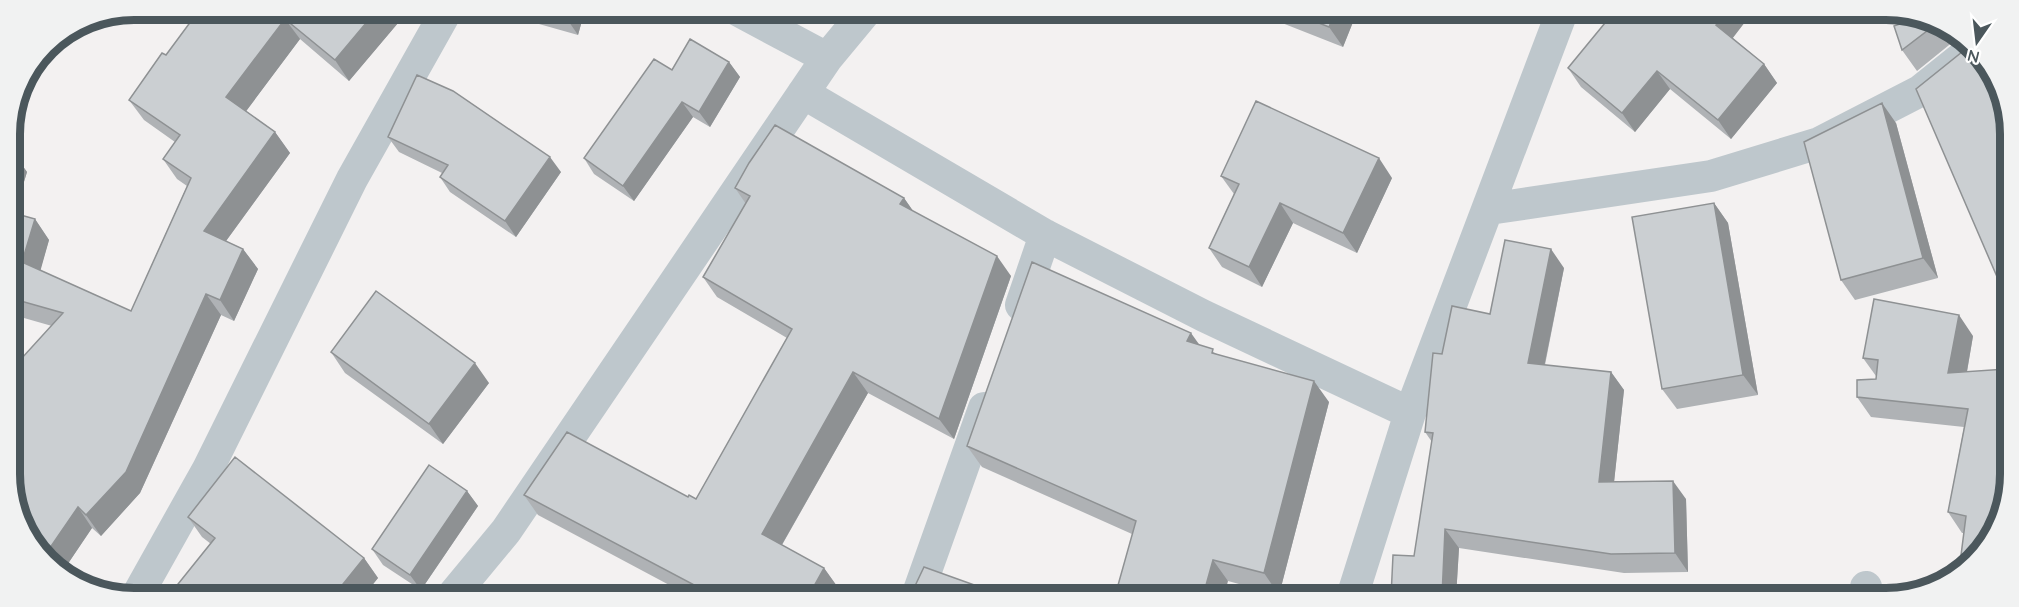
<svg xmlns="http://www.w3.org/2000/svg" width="2019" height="607" font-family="Quicksand,sans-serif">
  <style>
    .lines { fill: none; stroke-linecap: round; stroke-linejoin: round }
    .minor { stroke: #bec7cc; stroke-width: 32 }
    .wall { fill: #afb2b5 }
    .shaded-wall { fill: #8e9193 }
    .building { fill: #cbcfd2; stroke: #8e9193; stroke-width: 1.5 }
    .rim { fill: none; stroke: #4b575c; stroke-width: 8 }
  </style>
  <rect width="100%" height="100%" fill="#f3f1f1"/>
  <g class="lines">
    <!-- minor -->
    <path class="minor" d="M 737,10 L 827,58
      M 803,93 L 1045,235 L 1204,316 L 1410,413
      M 1489,209 L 1711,176 L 1819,143 L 1920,91 L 1975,47
      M 1021,305 L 1045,235
      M 138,594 L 208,469 L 352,179 L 447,10
      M 453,595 L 506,531 L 827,58 L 866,11
      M 917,596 L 984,408
      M 1352,597 L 1410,413 L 1562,12
      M 1865,598 L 1866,587"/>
  </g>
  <!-- wall -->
  <path class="wall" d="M 200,9 L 409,10 L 349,81 L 300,39 L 246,111 L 275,132 L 290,153 L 226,241 L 243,249 L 258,269 L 234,321 L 221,315 L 140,493 L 101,536 L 92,528 L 63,571 L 52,326 L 10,314 L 9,150 L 12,151 L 27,172 L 14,213 L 35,219 L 49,240 L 40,270 L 131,311 L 187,186 L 177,179 L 163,159 L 175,142 L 144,120 L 129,100 L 166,55 Z
    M 529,10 L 585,10 L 578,35 L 539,24 Z
    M 1254,12 L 1357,12 L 1343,47 Z
    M 1922,16 L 1959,37 L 1917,71 L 1902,50 Z
    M 1733,38 L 1764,64 L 1777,83 L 1731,139 L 1670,89 L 1635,132 L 1581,87 L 1568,68 Z
    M 1973,45 L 1989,75 L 2008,126 L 2007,291 L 1998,279 Z
    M 729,62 L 740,77 L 710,127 L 693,117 L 634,201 L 594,174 L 584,158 L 672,70 Z
    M 1896,123 L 1938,278 L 1855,300 L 1841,280 Z
    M 388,137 L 561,172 L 516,237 L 450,192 L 440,177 L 442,173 L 399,152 Z
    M 1221,176 L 1392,178 L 1357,253 L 1293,223 L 1262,287 L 1222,267 L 1209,248 L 1234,194 Z
    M 735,188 L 904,198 L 913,211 L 1011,276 L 954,439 L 868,393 L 782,545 L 824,568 L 839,589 L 835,595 L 688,595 L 538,515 L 524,495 L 688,497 L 696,499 L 787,338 L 717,297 L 703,277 L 746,204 Z
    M 1714,203 L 1728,223 L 1758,395 L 1677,409 L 1662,389 Z
    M 1564,268 L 1545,365 L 1611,372 L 1624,390 L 1614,482 L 1686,499 L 1688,572 L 1624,573 L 1459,548 L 1456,597 L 1391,597 L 1414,556 L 1432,442 L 1425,432 L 1490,314 Z
    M 1973,336 L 1967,372 L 2006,369 L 1964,533 L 1962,533 L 1948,512 L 1964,427 L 1871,417 L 1857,397 L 1876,379 L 1876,376 L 1863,358 Z
    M 1200,345 L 1217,354 L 1329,402 L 1279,595 L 1228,581 L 1132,534 L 982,467 L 967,446 Z
    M 331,352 L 489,383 L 443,444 L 345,373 Z
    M 467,491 L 478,506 L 421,590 L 383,565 L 372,549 Z
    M 188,517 L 364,558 L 378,578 L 365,594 L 170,594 L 211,544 L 202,537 Z"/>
  <!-- shaded-wall -->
  <path class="shaded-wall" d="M 377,10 L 409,10 L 349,81 L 335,60 Z
    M 569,10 L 585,10 L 578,35 L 567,19 Z
    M 1335,12 L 1357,12 L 1343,47 L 1329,27 Z
    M 1725,13 L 1752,13 L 1729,43 L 1716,25 Z
    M 285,19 L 300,39 L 241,118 L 226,97 Z
    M 1972,45 L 1976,49 L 1989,75 L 2008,126 L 2008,143 Z
    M 729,62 L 740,77 L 710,127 L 699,112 Z
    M 1764,64 L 1777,83 L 1731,139 L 1718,120 Z
    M 1657,71 L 1670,89 L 1635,132 L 1622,113 Z
    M 682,102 L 693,117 L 634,201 L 623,186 Z
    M 1882,103 L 1896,123 L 1938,278 L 1923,258 Z
    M 275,132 L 290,153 L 218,252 L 204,231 Z
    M 12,151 L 27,172 L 10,228 L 9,160 Z
    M 550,157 L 561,172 L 516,237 L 505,221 Z
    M 1379,158 L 1392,178 L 1357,253 L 1343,233 Z
    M 904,198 L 918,218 L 900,204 Z
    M 1280,203 L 1293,223 L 1262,287 L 1249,267 Z
    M 1714,203 L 1728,223 L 1758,395 L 1743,375 Z
    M 35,219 L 49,240 L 37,283 L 22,262 Z
    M 243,249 L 258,269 L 234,321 L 220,300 Z
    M 1551,249 L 1564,268 L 1541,382 L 1528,363 Z
    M 997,256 L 1011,276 L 954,439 L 939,419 Z
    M 206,294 L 221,315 L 140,493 L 101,536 L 86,515 Z
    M 1959,315 L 1973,336 L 1963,394 L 1948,373 Z
    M 1191,333 L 1206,354 L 1187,341 Z
    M 475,363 L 489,383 L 443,444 L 429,424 Z
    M 853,372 L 868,393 L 776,555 L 762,534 Z
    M 1611,372 L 1624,390 L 1612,501 L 1599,482 Z
    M 1314,381 L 1329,402 L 1279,595 L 1264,573 Z
    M 1673,481 L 1686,499 L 1688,572 L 1675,553 Z
    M 467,491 L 478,506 L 421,590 L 410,575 Z
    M 78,507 L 92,528 L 63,571 L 45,561 L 43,558 Z
    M 1445,529 L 1459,548 L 1456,597 L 1442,597 Z
    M 364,558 L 378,578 L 365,594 L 335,594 Z
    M 1213,560 L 1228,581 L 1224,596 L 1203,596 Z
    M 824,568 L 839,589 L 835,595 L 809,595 Z"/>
  <!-- building -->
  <path class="building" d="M 200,9 L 377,10 L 335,60 L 285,19 L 226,97 L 275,132 L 204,231 L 243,249 L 220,300 L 206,294 L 126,472 L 86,515 L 78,507 L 43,558 L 11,498 L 11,370 L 63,313 L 10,298 L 10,212 L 35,219 L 22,262 L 131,311 L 191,178 L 163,159 L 180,135 L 129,100 L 162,53 L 166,55 Z
    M 534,10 L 569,10 L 567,19 Z
    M 1291,12 L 1335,12 L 1329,27 Z
    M 1614,12 L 1725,13 L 1716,25 L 1764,64 L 1718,120 L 1657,71 L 1622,113 L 1568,68 Z
    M 1922,16 L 1936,24 L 1902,50 L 1894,26 Z
    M 690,39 L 729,62 L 699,112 L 682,102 L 623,186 L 584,158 L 654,59 L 672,70 Z
    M 1972,44 L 2008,143 L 2007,275 L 1998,279 L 1916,89 Z
    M 417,75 L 453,91 L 550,157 L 505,221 L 440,177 L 448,165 L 388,137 Z
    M 1256,101 L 1379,158 L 1343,233 L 1280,203 L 1249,267 L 1209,248 L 1239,184 L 1221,176 Z
    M 1882,103 L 1923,258 L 1841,280 L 1804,142 Z
    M 775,125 L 904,198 L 900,204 L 997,256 L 939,419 L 853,372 L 762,534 L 824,568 L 809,595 L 713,595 L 524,495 L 567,432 L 688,497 L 689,495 L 696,499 L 792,329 L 703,277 L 750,196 L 735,188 L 749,163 Z
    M 9,150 L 12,151 L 9,160 Z
    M 1714,203 L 1743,375 L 1662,389 L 1632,217 Z
    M 1505,240 L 1551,249 L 1528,363 L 1611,372 L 1599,482 L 1673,481 L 1675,553 L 1611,554 L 1445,529 L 1442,597 L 1391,597 L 1393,555 L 1414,556 L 1433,433 L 1425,432 L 1433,353 L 1442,354 L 1452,306 L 1490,314 Z
    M 1032,262 L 1191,333 L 1187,341 L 1213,349 L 1212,353 L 1314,381 L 1264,573 L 1213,560 L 1203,596 L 1115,596 L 1136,521 L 967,446 Z
    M 376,291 L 475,363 L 429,424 L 331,352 Z
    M 1874,299 L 1959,315 L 1948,373 L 2006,369 L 2006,506 L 1967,567 L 1959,571 L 1966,516 L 1948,512 L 1968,409 L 1857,397 L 1857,380 L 1876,379 L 1878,360 L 1863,358 Z
    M 235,457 L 364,558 L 335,594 L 170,594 L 215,538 L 188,517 Z
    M 429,465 L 467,491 L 410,575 L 372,549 Z
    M 924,567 L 1005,596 L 898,596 L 899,592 L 906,592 L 914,588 Z
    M 484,586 L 497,595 L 478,595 Z"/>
  <!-- crop -->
  <path d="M0 0H2019V607H0ZM134 20H1886A114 114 0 0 1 2000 134V474A114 114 0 0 1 1886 588H134A114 114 0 0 1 20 474V134A114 114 0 0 1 134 20Z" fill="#f1f2f2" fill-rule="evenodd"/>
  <path class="rim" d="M134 20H1886A114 114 0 0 1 2000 134V474A114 114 0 0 1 1886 588H134A114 114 0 0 1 20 474V134A114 114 0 0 1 134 20Z"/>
  <!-- north arrow -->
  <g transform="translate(1977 42) rotate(194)" stroke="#ffffff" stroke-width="4.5" paint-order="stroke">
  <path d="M0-4.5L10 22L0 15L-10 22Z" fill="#4b575c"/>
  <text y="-9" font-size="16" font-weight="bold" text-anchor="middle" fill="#4b575c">N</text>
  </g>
</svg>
